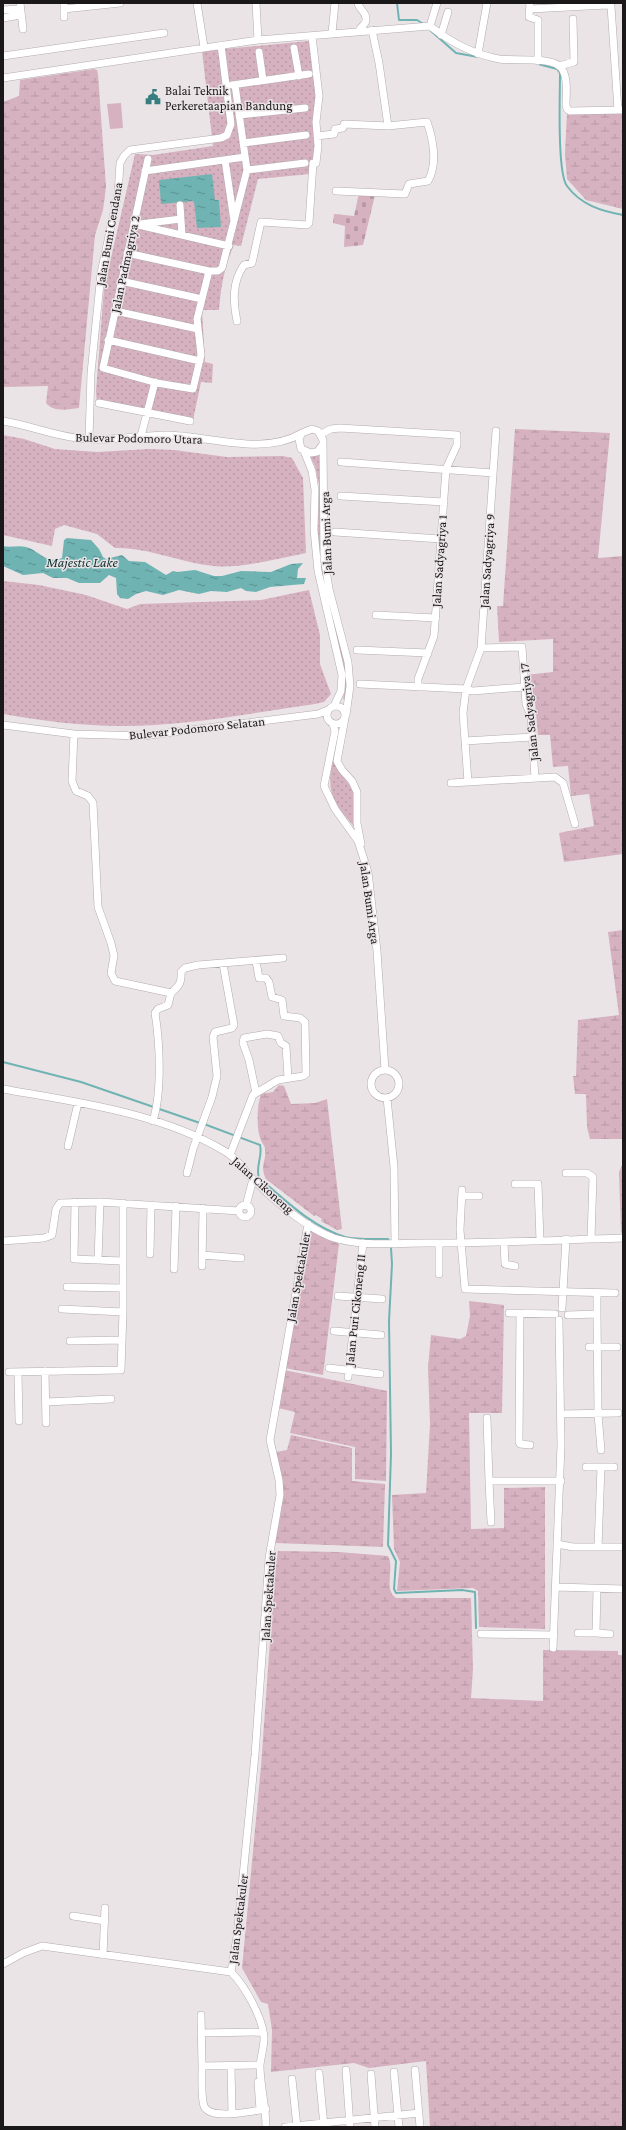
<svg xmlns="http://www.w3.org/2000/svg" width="626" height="2130" font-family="'Crimson Pro',serif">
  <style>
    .grass { fill: url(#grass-dots) }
    .wetland { fill: url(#wetland-marsh) }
    .cemetery { fill: url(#cemetery-stones) }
    .garden { fill: #d6b1c0 }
    .water { fill: url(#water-ripples) }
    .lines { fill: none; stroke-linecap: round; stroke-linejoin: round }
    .stream { stroke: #70b3b3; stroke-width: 2 }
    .minor-casing { stroke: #b2abae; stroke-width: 8 }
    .minor { stroke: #fff; stroke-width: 7 }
    .labels { text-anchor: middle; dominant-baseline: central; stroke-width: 3; stroke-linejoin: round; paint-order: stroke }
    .poi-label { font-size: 13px; fill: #1b1819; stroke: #ebe4e7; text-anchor: start }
    .street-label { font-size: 13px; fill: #1b1819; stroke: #ebe4e7 }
    .water-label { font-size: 14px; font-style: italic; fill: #0e3131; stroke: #ebe4e7 }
  </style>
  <defs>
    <pattern id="grass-dots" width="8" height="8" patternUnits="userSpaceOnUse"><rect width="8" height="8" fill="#d6b1c0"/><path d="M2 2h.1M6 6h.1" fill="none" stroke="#b798a4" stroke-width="1.8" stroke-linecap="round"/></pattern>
    <pattern id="wetland-marsh" width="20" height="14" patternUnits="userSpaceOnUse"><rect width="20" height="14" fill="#d6b1c0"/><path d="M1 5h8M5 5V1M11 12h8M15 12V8" fill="none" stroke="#b798a4"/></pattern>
    <pattern id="cemetery-stones" width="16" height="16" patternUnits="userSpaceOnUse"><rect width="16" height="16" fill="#d6b1c0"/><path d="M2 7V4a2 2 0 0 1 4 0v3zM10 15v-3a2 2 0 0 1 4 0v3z" fill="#b798a4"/></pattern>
    <pattern id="water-ripples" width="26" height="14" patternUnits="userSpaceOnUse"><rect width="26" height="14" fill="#70b3b3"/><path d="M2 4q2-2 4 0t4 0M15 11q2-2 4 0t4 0" fill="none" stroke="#5b9191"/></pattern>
  </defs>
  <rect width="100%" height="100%" fill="#ebe4e7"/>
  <!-- grass -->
  <path class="grass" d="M 309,41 L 316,96 L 316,146 L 310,174 L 258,179 L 241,246 L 234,245 C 224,267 221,287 219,310 L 202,310 L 205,362 L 213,364 L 212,383 L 201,382 L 192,425 L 97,406 L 96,391 L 104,288 L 135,154 L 153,155 L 213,146 L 202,51 Z
    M 3,435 L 24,439 L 55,449 L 97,452 L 149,449 L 174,450 L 227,457 L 283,456 L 292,458 L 303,478 L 306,553 C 280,558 240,569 214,566 C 181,563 148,547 115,548 L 97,534 L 64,525 L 55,529 L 52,546 L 3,535 Z
    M 319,454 L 321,486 L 320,534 L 323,570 L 328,599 L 346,668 L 347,686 L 345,700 L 343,699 L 345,688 L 344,669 L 321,570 L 318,534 L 319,485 L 315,466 L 310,456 Z
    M 3,581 L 39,585 L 86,595 L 127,609 L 140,604 L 261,600 L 309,590 L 320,635 L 320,664 L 331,694 L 324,702 L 315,704 C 251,713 186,726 121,726 C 82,726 42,721 3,714 Z
    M 341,726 L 335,762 L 339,771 L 354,791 L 357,830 C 332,801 326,795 333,755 C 335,745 336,735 341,726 Z"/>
  <!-- wetland -->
  <path class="wetland" d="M 94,69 L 97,70 L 98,74 L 106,187 L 103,210 L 95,235 L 79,408 C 69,409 54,413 46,403 L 48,386 L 3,387 L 3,102 L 19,96 L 20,80 Z
    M 623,112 L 623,209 L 586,200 L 567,179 L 565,153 L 567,113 Z
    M 515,429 L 610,433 L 598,558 L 623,556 L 623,854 L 564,862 L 559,833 L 594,826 L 589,794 L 571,796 L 568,766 L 553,767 L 550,735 L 538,735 L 535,702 L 529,703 L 525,675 L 553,672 L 553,639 L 499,642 L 497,606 L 503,606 Z
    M 623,930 L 623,1139 L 590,1139 L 587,1127 L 586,1094 L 575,1094 L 573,1076 L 576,1076 L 578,1020 L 619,1015 L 608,932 Z
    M 279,1085 L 284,1086 L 291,1104 L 315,1103 L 327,1099 L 342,1229 L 337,1230 L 321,1221 L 322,1219 L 316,1215 L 314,1216 L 266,1179 C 259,1164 267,1161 265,1149 C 265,1145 262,1144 261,1140 C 256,1129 257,1106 261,1094 L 273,1092 Z
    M 623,1163 L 623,1232 L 621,1233 L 619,1172 Z
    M 311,1231 L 339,1244 L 323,1375 L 285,1368 Z
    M 469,1301 L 504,1305 L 502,1413 L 469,1413 L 471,1529 L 504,1528 L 504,1488 L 545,1487 L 545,1629 L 479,1627 L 478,1591 L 473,1588 L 397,1591 L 400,1562 L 394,1549 L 392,1495 L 426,1493 L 430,1424 L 428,1367 L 431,1335 L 460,1339 L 466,1336 L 470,1316 Z
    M 284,1370 L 387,1391 L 386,1481 L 355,1479 L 355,1447 L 290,1433 L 295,1412 L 278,1408 Z
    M 291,1435 L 352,1448 L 352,1481 L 385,1484 L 383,1547 L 275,1543 C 283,1505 284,1490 276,1452 L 287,1450 Z
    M 278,1551 L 339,1552 L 388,1556 C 395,1568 383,1590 396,1598 L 471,1598 L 473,1669 L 471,1698 L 543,1701 L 543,1650 L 618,1651 L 618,1655 L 623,1655 L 623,2127 L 430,2127 L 426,2061 L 369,2068 L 354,2063 L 271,2072 L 272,2030 L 268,2004 L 261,2002 L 242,1968 L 261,1766 L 275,1571 Z"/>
  <!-- cemetery -->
  <path class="cemetery" d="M 359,193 L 375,195 L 363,245 L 344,247 L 345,226 L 333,223 L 334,214 L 354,216 Z"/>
  <!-- garden -->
  <path class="garden" d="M 121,103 L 123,128 L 110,129 L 107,104 Z"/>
  <!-- water -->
  <path class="water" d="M 212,174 L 215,200 L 219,200 L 221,227 L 197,228 L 194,201 L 161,204 L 159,180 Z
    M 67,538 L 91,540 L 99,549 L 103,557 L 106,559 L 122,555 L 129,561 L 145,562 L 166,575 L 173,571 L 177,572 L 195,570 L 214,576 L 222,576 L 241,571 L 271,572 L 291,564 L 303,563 L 298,569 L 297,578 L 306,578 L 304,584 L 270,587 L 256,592 L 246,591 L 241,588 L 227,592 L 211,591 L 199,594 L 179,590 L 163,595 L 146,591 L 136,594 L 128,599 L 120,598 L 117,594 L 116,578 L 109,575 L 100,583 L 79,583 L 67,578 L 53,578 L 43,573 L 23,575 L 3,566 L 3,546 C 11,548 18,545 26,547 C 39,550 46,565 62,558 L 64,540 Z"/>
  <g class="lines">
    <!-- stream -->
    <path class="stream" d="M 397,3 L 399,20 L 417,20 L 425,25
      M 431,31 L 456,53 L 478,57
      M 538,64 L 557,69 L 560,73 C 560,94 557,173 567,186 C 581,205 601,211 623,215
      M 3,1062 L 81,1082 L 200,1123
      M 204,1124 L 260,1145 C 263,1157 255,1166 259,1178 C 285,1200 312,1227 345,1237 C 358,1240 374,1239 388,1239 L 389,1241
      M 391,1248 L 392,1264 L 389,1321 L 391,1454 L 388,1545 L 396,1561 L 394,1589 L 396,1593 L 462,1590 L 475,1592 L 476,1628"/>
    <defs>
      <path id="minor" d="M 20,3 L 23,29
        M 197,3 L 204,47
        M 256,3 L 258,40
        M 358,3 C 359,10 367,12 366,20 C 366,25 360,26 359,31
        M 530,3 L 529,17 L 538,20 L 538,61
        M 64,9 L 120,3
        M 530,9 L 607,5 L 611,6 L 618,110
        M 3,10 L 20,9
        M 64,17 L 64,3
        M 3,18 L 21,15
        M 430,26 L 437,3
        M 372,30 L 379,63 L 388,126
        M 332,33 L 335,3
        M 441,35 L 448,12
        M 294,48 L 299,76
        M 259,52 L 263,80
        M 478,54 L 487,3
        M 3,56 L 164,33
        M 559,66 L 574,62 L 573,19
        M 3,78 L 258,40 L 430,26 C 450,42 473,54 499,59 C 514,61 548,57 559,66 C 569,73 566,95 566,105 L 567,109 L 570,111 L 623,110
        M 232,85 L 309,74
        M 239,115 L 305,108
        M 317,136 L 334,134 L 335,129 L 343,128 L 344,124 L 388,126 L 427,122 C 433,139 438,164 428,181 L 409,184 L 405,194 L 336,191
        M 243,143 L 306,135
        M 148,159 L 103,368 L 157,383 L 193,389 L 201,355 L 197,319 L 209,271 L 218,271 L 222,268 L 247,170 L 235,85
        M 225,160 L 234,221
        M 247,170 L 305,163
        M 145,171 L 245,157
        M 180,205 L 182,235
        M 134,224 L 229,246
        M 140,224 L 181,219
        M 127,253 L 209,271
        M 121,281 L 202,299
        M 115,311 L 198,329
        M 237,321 C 233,301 232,282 244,265 L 252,263 L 261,222 L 307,225 L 309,223 L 313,163 L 316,163 L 318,146 L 316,122 L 319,96 L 312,36
        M 108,340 L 200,361
        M 99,403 L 190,421
        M 3,421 C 28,425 52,435 77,438 C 106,442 136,436 165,435 C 208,435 262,457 302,433
        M 321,434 L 331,429 L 340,428 L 457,435 L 457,445 L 446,469 L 434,636 L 418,679 L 418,687
        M 141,436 L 155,382
        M 89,439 L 91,373 L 101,273 L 118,194 L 120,163 L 124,156 L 130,150 L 221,138 L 227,135 L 231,124 L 221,45
        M 323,444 L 317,452 L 311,453 L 301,449 L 299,439 L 302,433 L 312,429 L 318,431 L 323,440 L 324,557 L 329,589 L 348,662 L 350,686 L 346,715
        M 304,451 L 312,471 L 315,490 L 314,530 L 318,571 L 342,675 L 341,691 L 334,706
        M 341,462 L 493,473
        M 341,496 L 444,502
        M 335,532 L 441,539
        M 376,615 L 436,618
        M 481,648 L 522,647 L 526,704 L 531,716 L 535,778
        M 357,650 L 428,653
        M 360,684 L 466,689 L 473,691 L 524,687
        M327 715a9 9 0 1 1 18 0a9 9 0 1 1-18 0Z
        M 345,718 L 337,761 L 342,770 L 352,781 L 357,792 L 357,823 L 361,844
        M 333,724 L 335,731 L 324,786 L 335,809 L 358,841 L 368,872 L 377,951 L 385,1070
        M 3,725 L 74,734 L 143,736 L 318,714 L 328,710
        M 74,734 L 72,781 L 76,791 L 88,796 L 93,803 L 98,907 L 111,943 L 114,956 L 111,973 L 115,981 L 171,993 C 179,986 182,983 181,972 L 185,968 L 198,965 L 283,958
        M 465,741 L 532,737
        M 468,782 L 463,713 L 466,689 L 481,648 L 496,431
        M 451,783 L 555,777 L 563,783 L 575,824
        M371 1084a14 14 0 1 1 28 0a14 14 0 1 1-28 0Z
        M 3,1089 C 76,1102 162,1113 226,1152 C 238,1159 244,1171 254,1180 C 273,1200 308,1229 334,1238 C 367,1248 400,1242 434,1243 C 497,1243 560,1240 623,1238
        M 256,1093 L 249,1060 L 243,1043 L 244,1038 L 267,1034 L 278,1036 L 281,1043 L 286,1046 L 288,1078
        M 387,1098 L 394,1167 L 395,1244
        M 153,1121 C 162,1092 160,1044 155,1013 L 158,1009 L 168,1005 L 171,993
        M 68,1146 L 78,1103
        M 230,1155 L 253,1095 L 278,1080 L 303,1076 L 306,1074 L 305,1022 L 300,1018 L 284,1016 L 282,1000 L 272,997 L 269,982 L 266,978 L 259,978 L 256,961
        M 187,1173 L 193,1149 L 212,1097 L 217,1076 L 213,1037 L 215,1032 L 232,1028 L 234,1025 L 223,964
        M 566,1173 L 587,1173 L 593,1177 L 591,1239
        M 515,1184 L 538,1184 L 540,1241
        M 462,1190 L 460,1230 L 465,1289 L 615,1293
        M 462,1196 L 479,1196
        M 75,1202 L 74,1259 L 122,1261
        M239 1211a6 6 0 1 1 12 0a6 6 0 1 1-12 0Z
        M 246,1206 L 253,1179
        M 3,1241 L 44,1238 L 52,1235 L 56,1209 L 60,1203 L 100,1202 L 239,1211
        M 504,1242 L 505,1264 L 515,1266
        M 439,1243 L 439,1274
        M 150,1254 L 151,1205
        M 202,1255 L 241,1258
        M 98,1260 L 100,1202
        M 202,1266 L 203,1208
        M 174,1269 L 176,1206
        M 67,1287 L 122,1288
        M 338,1296 L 382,1299
        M 562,1308 L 566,1239
        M 62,1309 L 123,1312
        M 509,1313 L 555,1314
        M 520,1313 L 519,1442 L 520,1444 L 530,1445
        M 597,1314 L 597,1293
        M 568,1315 L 597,1314 L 598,1414 L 601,1450
        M 334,1331 L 381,1335
        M 70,1341 L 122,1340
        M 589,1347 L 617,1347
        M 329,1368 L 380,1374
        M 45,1371 L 46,1423
        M 9,1372 L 121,1370 L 123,1312 L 123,1203
        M 18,1372 L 19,1421
        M 348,1377 L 363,1243
        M 46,1402 L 111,1399
        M 560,1414 L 618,1413
        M 487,1418 L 489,1481 L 561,1481
        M 586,1467 L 614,1467
        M 489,1481 L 491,1522
        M 557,1544 L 573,1547 L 623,1547
        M 598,1547 L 601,1467
        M 556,1587 L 623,1589
        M 578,1633 L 596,1633 L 597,1589
        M 596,1633 L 610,1634
        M 481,1634 L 554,1635
        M 553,1648 L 561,1445 L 559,1320
        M 73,1916 L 105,1921
        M 103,1955 L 105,1908
        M 3,1964 L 23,1953 L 42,1946 L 231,1972 C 245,1986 263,2018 264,2038 C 264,2047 261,2056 260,2065 C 260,2086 266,2106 266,2127
        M 231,1972 L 237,1937 L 255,1755 L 269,1558 L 280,1495 L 279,1480 L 270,1440 L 308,1224
        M 201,2015 L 202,2066
        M 201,2033 L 263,2032
        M 260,2065 L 202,2066 C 202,2076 201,2098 204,2106 C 210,2121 253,2111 266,2109
        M 231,2066 L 232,2113
        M 346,2070 L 350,2127
        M 415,2070 L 420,2127
        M 394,2072 L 399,2127
        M 319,2073 L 324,2126
        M 371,2074 L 375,2127
        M 292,2079 L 297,2127
        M 258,2082 L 260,2110
        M 285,2127 L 419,2113"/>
    </defs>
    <!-- minor casing -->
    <use href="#minor" class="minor-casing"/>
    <!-- minor -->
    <use href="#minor" class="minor"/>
  </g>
  <!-- icons -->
  <defs>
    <symbol id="civic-bare" viewBox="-9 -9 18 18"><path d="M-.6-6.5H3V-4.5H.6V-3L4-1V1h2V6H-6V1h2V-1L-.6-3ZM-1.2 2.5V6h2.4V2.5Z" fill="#367e7f" stroke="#ebe4e7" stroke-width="2.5" paint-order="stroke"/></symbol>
  </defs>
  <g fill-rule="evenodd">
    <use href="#civic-bare" x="142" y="86" width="22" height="22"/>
  </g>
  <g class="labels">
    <!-- poi labels -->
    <g class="poi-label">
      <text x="165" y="90">Balai Teknik<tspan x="165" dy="15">Perkeretaapian Bandung</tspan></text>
    </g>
    <!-- street labels -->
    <g class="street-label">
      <text transform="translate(109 234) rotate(-80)">Jalan Bumi Cendana</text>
      <text transform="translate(125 264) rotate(-78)">Jalan Padmagriya 2</text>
      <text transform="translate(139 438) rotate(1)">Bulevar Podomoro Utara</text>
      <text transform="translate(326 533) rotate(-92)">Jalan Bumi Arga</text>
      <text transform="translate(439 561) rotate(-86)">Jalan Sadyagriya 1</text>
      <text transform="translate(487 561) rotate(-86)">Jalan Sadyagriya 9</text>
      <text transform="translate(529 712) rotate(-96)">Jalan Sadyagriya 17</text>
      <text transform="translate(197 728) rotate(-6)">Bulevar Podomoro Selatan</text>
      <text transform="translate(370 903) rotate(82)">Jalan Bumi Arga</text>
      <text transform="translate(263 1185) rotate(42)">Jalan Cikoneng</text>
      <text transform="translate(298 1277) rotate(-80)">Jalan Spektakuler</text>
      <text transform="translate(355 1310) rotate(-84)">Jalan Puri Cikoneng II</text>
      <text transform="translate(268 1596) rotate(-86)">Jalan Spektakuler</text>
      <text transform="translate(238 1919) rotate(-83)">Jalan Spektakuler</text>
    </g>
    <!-- water labels -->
    <g class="water-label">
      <text x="82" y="562">Majestic Lake</text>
    </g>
  </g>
  <!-- border -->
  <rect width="626" height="2130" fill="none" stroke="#1b1819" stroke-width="8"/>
</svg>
